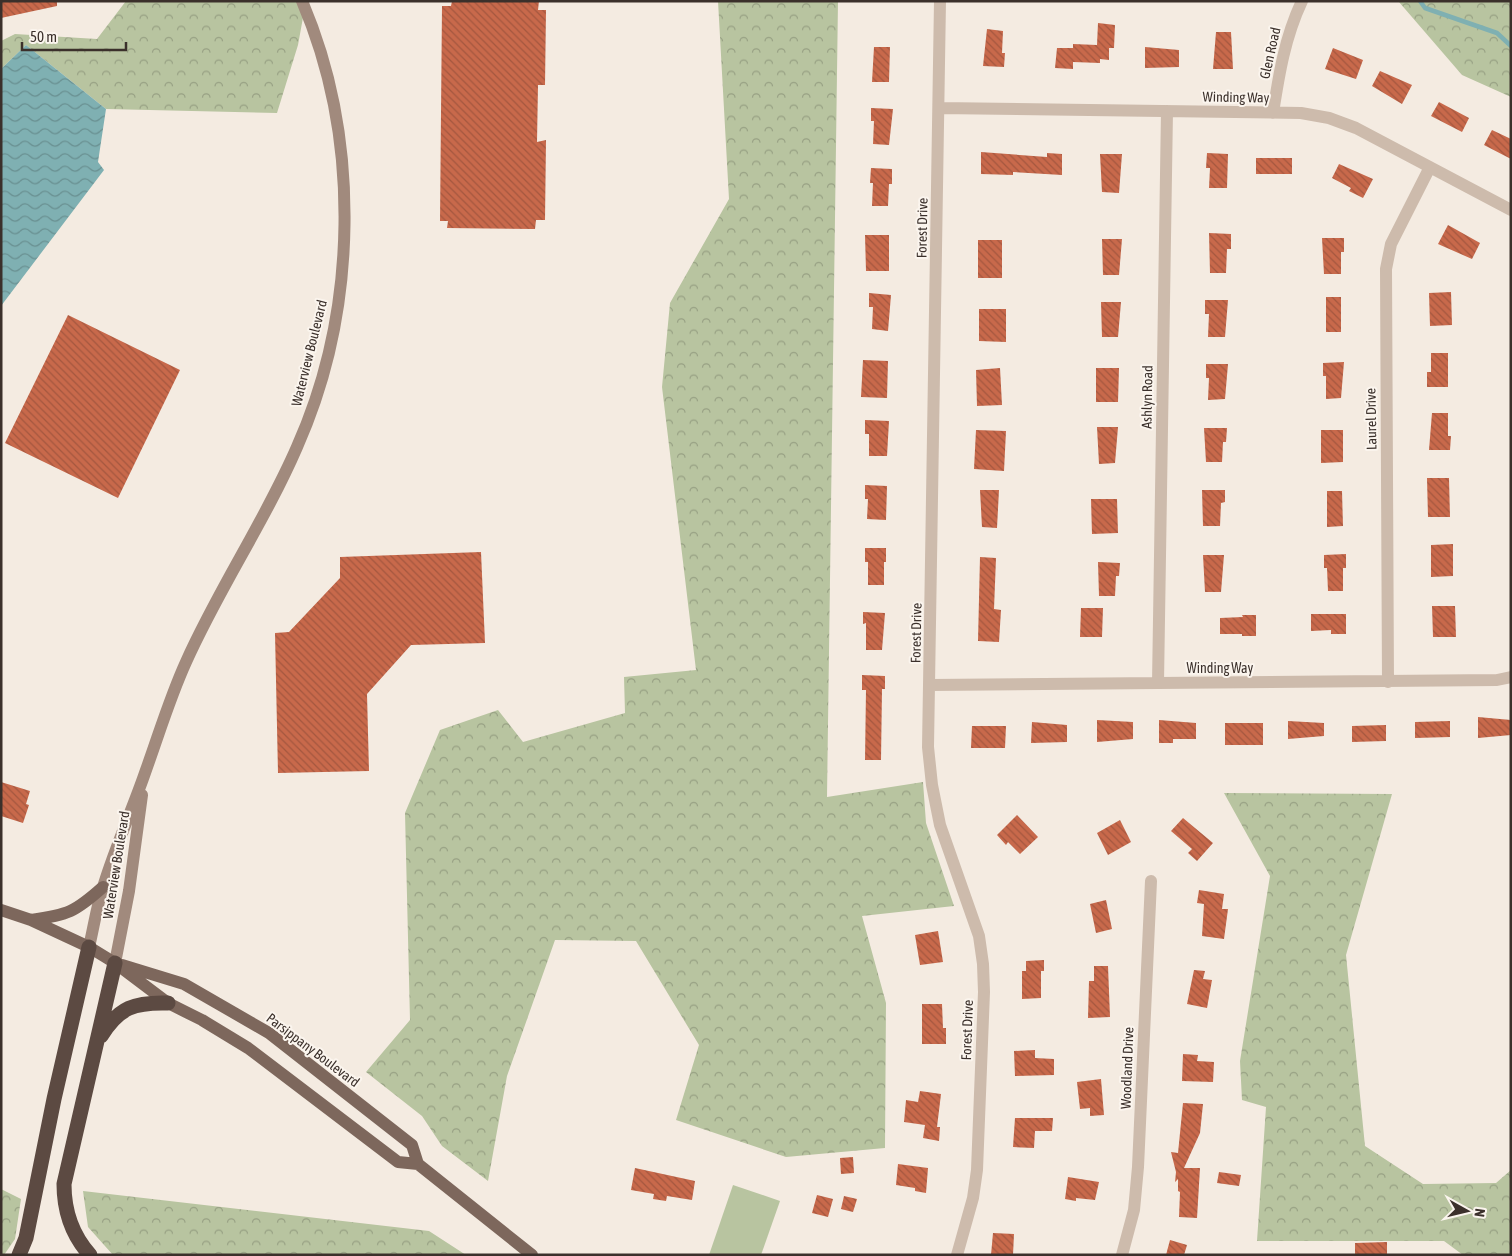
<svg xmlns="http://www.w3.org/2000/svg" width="1512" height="1256" font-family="'Asap Condensed',sans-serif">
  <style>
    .forest { fill: url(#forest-crowns) }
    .garden { fill: #b8c4a0 }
    .water { fill: url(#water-waves) }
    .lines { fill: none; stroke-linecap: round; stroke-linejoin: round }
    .stream { stroke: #7fb0b2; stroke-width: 4.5 }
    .building { fill: url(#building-back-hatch) }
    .street { stroke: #cdbbac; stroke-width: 12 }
    .secondary { stroke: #a18a7d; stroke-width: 12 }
    .primary { stroke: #7d675c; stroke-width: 12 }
    .highway { stroke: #5c4a42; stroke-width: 15 }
    .labels { text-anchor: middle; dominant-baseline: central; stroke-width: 4; stroke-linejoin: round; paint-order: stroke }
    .street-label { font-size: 14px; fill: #3b302b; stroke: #fbf5ee }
  </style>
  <defs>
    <pattern id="forest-crowns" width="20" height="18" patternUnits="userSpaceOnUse" patternTransform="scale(1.25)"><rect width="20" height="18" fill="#b8c4a0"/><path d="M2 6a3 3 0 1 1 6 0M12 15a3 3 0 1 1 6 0" fill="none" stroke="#97a083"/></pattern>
    <pattern id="water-waves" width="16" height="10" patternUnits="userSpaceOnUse" patternTransform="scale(1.25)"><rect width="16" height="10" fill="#7fb0b2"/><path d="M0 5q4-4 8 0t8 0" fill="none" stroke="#699091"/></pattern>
    <pattern id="building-back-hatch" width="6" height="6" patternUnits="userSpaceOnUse" patternTransform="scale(1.25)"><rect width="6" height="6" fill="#c8694b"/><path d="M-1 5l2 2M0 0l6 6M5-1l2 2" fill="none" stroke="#a4573f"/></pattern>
  </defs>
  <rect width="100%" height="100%" fill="#f4ebe1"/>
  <!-- forest -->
  <path class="forest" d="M 126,1 L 306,1 L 298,45 L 277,113 L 106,109 L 26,45 L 1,69 L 1,41 L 15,34 L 97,39 Z
    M 718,1 L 838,1 L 827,797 L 923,782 L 926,823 L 954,906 L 862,916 L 886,1003 L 885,1148 L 786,1157 L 676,1120 L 699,1045 L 636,941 L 555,940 L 507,1076 L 488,1181 L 442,1146 L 422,1116 L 366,1072 L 410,1020 L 405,813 L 440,730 L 498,710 L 523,742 L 625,713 L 624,677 L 696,670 L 662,387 L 670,303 L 729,199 Z
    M 1511,1 L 1511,97 L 1462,75 L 1399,2 Z
    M 1224,793 L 1392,794 L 1346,955 L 1365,1146 L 1423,1184 L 1496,1183 L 1511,1170 L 1511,1255 L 1463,1255 L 1444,1241 L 1257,1241 L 1266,1107 L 1242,1100 L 1240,1061 L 1270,876 Z
    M 1,1189 L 21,1199 L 15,1239 L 4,1255 L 1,1255 Z
    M 83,1191 L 429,1231 L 466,1255 L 113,1255 L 88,1227 Z"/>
  <!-- garden -->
  <path class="garden" d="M 733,1185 L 780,1201 L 761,1255 L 709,1255 Z"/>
  <!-- water -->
  <path class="water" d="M 26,45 L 106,109 L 98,162 L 104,170 L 1,306 L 1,69 Z"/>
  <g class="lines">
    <!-- stream -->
    <path class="stream" d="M 1420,1 L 1425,8 L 1497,33 L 1511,46"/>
  </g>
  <!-- building -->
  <path class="building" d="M 1,1 L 57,1 L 57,6 L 1,18 Z
    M 452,1 L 539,1 L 538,10 L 546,10 L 545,85 L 538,85 L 537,142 L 546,140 L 545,220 L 536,220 L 535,229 L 447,228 L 448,221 L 440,221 L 442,6 L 451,6 Z
    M 1098,23 L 1115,25 L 1114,48 L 1109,48 L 1109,60 L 1100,59 L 1100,63 L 1073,62 L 1073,69 L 1055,68 L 1057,48 L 1073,48 L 1073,44 L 1097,45 Z
    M 987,29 L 1003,31 L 1002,53 L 1005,53 L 1004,67 L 983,66 Z
    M 1216,32 L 1231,32 L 1233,69 L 1213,69 Z
    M 874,47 L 890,47 L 889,82 L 872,82 Z
    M 1145,47 L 1179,50 L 1179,67 L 1145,68 Z
    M 1333,48 L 1363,60 L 1356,79 L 1325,69 Z
    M 1380,71 L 1412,85 L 1402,104 L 1372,86 Z
    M 1439,102 L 1469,118 L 1462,132 L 1431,116 Z
    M 871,108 L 893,109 L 889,145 L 873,144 L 874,121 L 871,121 Z
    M 1492,130 L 1511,139 L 1511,159 L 1484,145 Z
    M 981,152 L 1047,157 L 1047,153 L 1062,154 L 1062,175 L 1013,172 L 1013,175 L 981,174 Z
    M 1207,153 L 1228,154 L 1227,188 L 1209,188 L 1210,168 L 1206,168 Z
    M 1100,154 L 1122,154 L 1119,193 L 1102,192 Z
    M 1256,158 L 1292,158 L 1292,174 L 1256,174 Z
    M 1339,164 L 1373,179 L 1363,198 L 1349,191 L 1351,188 L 1332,178 Z
    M 871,168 L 892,169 L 892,184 L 889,184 L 888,206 L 872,206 L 873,183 L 870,183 Z
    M 1448,225 L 1480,243 L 1472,259 L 1438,244 Z
    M 1209,233 L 1231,234 L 1231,249 L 1227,249 L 1226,273 L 1210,273 Z
    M 865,235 L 889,235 L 889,271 L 866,271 Z
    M 1322,238 L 1344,238 L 1344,252 L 1341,252 L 1341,274 L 1324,274 Z
    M 1102,239 L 1122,239 L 1119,275 L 1103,275 Z
    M 978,240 L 1002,240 L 1002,278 L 978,278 Z
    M 1451,292 L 1452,325 L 1430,326 L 1429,293 Z
    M 869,293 L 891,295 L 888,331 L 872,329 L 873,307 L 869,307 Z
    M 1326,297 L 1341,297 L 1341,332 L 1326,332 Z
    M 1205,300 L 1228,300 L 1225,337 L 1208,337 L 1209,314 L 1205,314 Z
    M 1101,302 L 1121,302 L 1118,337 L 1102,337 Z
    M 979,309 L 1006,309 L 1006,342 L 979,341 Z
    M 68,315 L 180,370 L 118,498 L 5,443 Z
    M 1431,353 L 1448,353 L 1448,387 L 1427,387 L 1427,372 L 1431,372 Z
    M 863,360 L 888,361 L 887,398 L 861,397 Z
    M 1344,362 L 1341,398 L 1326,399 L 1326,376 L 1323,376 L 1323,363 Z
    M 1206,364 L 1228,364 L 1225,399 L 1208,400 L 1209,378 L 1206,378 Z
    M 1000,368 L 1002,405 L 977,406 L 976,370 Z
    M 1096,368 L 1119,368 L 1118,402 L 1096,402 Z
    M 1432,413 L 1448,413 L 1448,436 L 1451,436 L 1450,450 L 1429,450 Z
    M 865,420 L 889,421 L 887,456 L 869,456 L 869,434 L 865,434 Z
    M 1097,427 L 1118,427 L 1115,463 L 1099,464 Z
    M 1204,428 L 1227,428 L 1226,442 L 1223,442 L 1222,462 L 1206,462 Z
    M 976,430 L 1006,431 L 1004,471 L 974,469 Z
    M 1321,430 L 1343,430 L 1343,462 L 1321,463 Z
    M 1427,478 L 1449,478 L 1450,517 L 1428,517 Z
    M 865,485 L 887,486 L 886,520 L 867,519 L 868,499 L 865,499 Z
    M 980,490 L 999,490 L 997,528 L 982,527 Z
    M 1202,490 L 1225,490 L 1225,502 L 1221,503 L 1220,526 L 1203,526 Z
    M 1327,491 L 1342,491 L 1343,526 L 1327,527 Z
    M 1091,499 L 1117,499 L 1118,533 L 1092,534 Z
    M 1453,544 L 1453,576 L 1431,577 L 1431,545 Z
    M 865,548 L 886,548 L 886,562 L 884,562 L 884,585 L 868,585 L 868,562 L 865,562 Z
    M 481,552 L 485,643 L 411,645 L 367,694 L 369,771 L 278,773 L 275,633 L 289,632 L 340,578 L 340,557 Z
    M 1346,554 L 1346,568 L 1343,568 L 1343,591 L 1328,591 L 1327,568 L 1324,568 L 1324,555 Z
    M 1203,555 L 1224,555 L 1221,592 L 1205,592 Z
    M 980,557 L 996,558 L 994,609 L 1001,610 L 999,642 L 978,641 Z
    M 1098,562 L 1120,563 L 1119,576 L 1116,576 L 1115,596 L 1099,596 Z
    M 1432,606 L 1455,606 L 1456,637 L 1433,637 Z
    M 1081,608 L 1103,608 L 1102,637 L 1080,637 Z
    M 863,612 L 885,613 L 882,650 L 866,650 L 866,623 L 863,624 Z
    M 1311,614 L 1346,614 L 1346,634 L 1331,634 L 1331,630 L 1311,631 Z
    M 1242,615 L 1256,615 L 1256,636 L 1242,636 L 1242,634 L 1220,634 L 1220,618 L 1243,617 Z
    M 862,675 L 885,676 L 885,689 L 882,689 L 881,760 L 865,760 L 866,690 L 862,690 Z
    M 1478,717 L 1511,720 L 1511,735 L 1478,738 Z
    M 1097,720 L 1133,722 L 1133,739 L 1097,742 Z
    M 1159,720 L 1196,723 L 1196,739 L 1173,739 L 1173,743 L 1159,743 Z
    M 1288,721 L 1324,723 L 1324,736 L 1288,739 Z
    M 1450,721 L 1450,737 L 1415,738 L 1415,722 Z
    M 1032,722 L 1067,725 L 1067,742 L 1031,743 Z
    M 1225,723 L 1263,723 L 1263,745 L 1225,745 Z
    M 1386,725 L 1386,741 L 1352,742 L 1352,726 Z
    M 972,726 L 1006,726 L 1005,748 L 971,748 Z
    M 1,782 L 30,791 L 26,804 L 29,805 L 23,823 L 1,816 Z
    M 1017,815 L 1038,837 L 1020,854 L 1008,842 L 1006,845 L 997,835 Z
    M 1183,818 L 1213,843 L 1197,861 L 1188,853 L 1192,849 L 1171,831 Z
    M 1120,820 L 1131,842 L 1108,855 L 1097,833 Z
    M 1199,890 L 1224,894 L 1222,909 L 1228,909 L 1224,939 L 1202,936 L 1204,904 L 1197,903 Z
    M 1106,900 L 1112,929 L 1096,933 L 1090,904 Z
    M 938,931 L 943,962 L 920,965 L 915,935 Z
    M 1044,960 L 1044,971 L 1041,971 L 1041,998 L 1022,999 L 1022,971 L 1026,971 L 1026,961 Z
    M 1094,966 L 1108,966 L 1110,1017 L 1088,1018 L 1089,981 L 1094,981 Z
    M 1194,970 L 1205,971 L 1203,979 L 1212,980 L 1207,1008 L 1187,1004 Z
    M 922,1004 L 942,1004 L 943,1028 L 946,1028 L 946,1044 L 922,1044 Z
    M 1035,1050 L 1035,1058 L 1054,1059 L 1054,1075 L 1015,1076 L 1014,1051 Z
    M 1183,1054 L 1198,1055 L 1197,1061 L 1214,1062 L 1213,1082 L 1182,1081 Z
    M 1101,1079 L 1104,1115 L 1090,1116 L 1090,1108 L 1080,1109 L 1077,1082 Z
    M 920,1091 L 941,1094 L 937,1127 L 940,1127 L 939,1141 L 923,1138 L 925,1125 L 904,1122 L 906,1100 L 918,1102 Z
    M 1183,1103 L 1203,1104 L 1200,1133 L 1184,1168 L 1200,1168 L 1197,1218 L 1179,1217 L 1180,1192 L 1178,1191 L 1178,1179 L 1175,1182 L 1176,1172 L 1171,1152 L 1178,1153 Z
    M 1015,1118 L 1053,1118 L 1052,1131 L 1035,1131 L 1034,1148 L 1013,1147 Z
    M 853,1157 L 854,1173 L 841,1174 L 840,1158 Z
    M 898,1164 L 928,1168 L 926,1193 L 915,1191 L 915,1188 L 896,1185 Z
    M 635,1168 L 695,1181 L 692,1200 L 667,1196 L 666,1201 L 653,1199 L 654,1194 L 631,1190 Z
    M 1219,1172 L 1241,1175 L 1239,1186 L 1217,1183 Z
    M 1068,1177 L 1099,1182 L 1095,1200 L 1076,1198 L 1076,1201 L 1065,1199 Z
    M 817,1195 L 833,1199 L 828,1217 L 812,1213 Z
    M 844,1196 L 857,1199 L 853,1212 L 841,1209 Z
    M 993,1233 L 1014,1234 L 1013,1255 L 991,1255 Z
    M 1170,1240 L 1187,1245 L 1184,1255 L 1166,1255 Z
    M 1387,1242 L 1387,1255 L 1355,1255 L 1355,1243 Z"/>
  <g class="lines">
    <!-- street -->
    <path class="street" d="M 940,1 L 928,747 L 932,785 L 940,825 L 979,936 L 983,964 L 984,992 L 977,1170 L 973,1198 L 957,1255
      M 939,108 L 1301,113 L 1329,118 L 1356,128 L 1511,210
      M 1273,113 C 1279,74 1285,37 1302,1
      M 1388,682 L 1386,269 L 1391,244 L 1430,167
      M 1158,683 L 1167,111
      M 930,685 L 1497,680 L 1511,677
      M 1122,1255 L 1134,1210 L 1138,1167 L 1151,881"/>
    <!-- secondary -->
    <path class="secondary" d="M 89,947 C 94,926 97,904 104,884 C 116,845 133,808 146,770 C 159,734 170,697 186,662 C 219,588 265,521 297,447 C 358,310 361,139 302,1
      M 115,963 L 129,891 L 142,795"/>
    <!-- primary -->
    <path class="primary" d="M 1,910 L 31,920 L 89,947 L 115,963 L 168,1003 L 202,1020 L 248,1048 L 398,1162 L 418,1164 L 532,1255
      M 31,920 C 68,915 75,912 103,887
      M 122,965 L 184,984 L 269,1033 L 412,1145 L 418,1164"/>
    <!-- highway -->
    <path class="highway" d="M 101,1036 C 119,1007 135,1002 168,1003
      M 19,1255 L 26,1238 L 54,1099 L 89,947
      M 90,1255 C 72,1235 64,1210 64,1184 L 115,963"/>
  </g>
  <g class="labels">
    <!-- street labels -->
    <g class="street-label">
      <text transform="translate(1270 53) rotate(-77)">Glen Road</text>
      <text transform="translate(1236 97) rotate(1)">Winding Way</text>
      <text transform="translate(922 228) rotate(-89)">Forest Drive</text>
      <text transform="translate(309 353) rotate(-76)">Waterview Boulevard</text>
      <text transform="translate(1147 397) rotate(-89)">Ashlyn Road</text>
      <text transform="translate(1371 419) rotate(-91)">Laurel Drive</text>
      <text transform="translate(916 633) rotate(-89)">Forest Drive</text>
      <text x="1220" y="668">Winding Way</text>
      <text transform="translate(116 865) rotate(-81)">Waterview Boulevard</text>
      <text transform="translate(967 1030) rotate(-88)">Forest Drive</text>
      <text transform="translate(313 1050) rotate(37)">Parsippany Boulevard</text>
      <text transform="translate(1127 1068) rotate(-88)">Woodland Drive</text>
    </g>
  </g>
  <!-- border -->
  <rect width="1512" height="1256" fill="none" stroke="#3b302b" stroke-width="5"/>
  <!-- north arrow -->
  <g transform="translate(1467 1211) rotate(98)" stroke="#fbf5ee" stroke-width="4" paint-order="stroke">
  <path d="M0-4L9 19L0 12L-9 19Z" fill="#3b302b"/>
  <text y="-8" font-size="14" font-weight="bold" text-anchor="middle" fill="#3b302b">N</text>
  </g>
  <!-- scale -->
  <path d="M22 42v8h104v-8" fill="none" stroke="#3b302b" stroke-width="2.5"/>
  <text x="30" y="42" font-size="15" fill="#3b302b" stroke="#fbf5ee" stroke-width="4" paint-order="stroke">50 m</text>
</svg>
